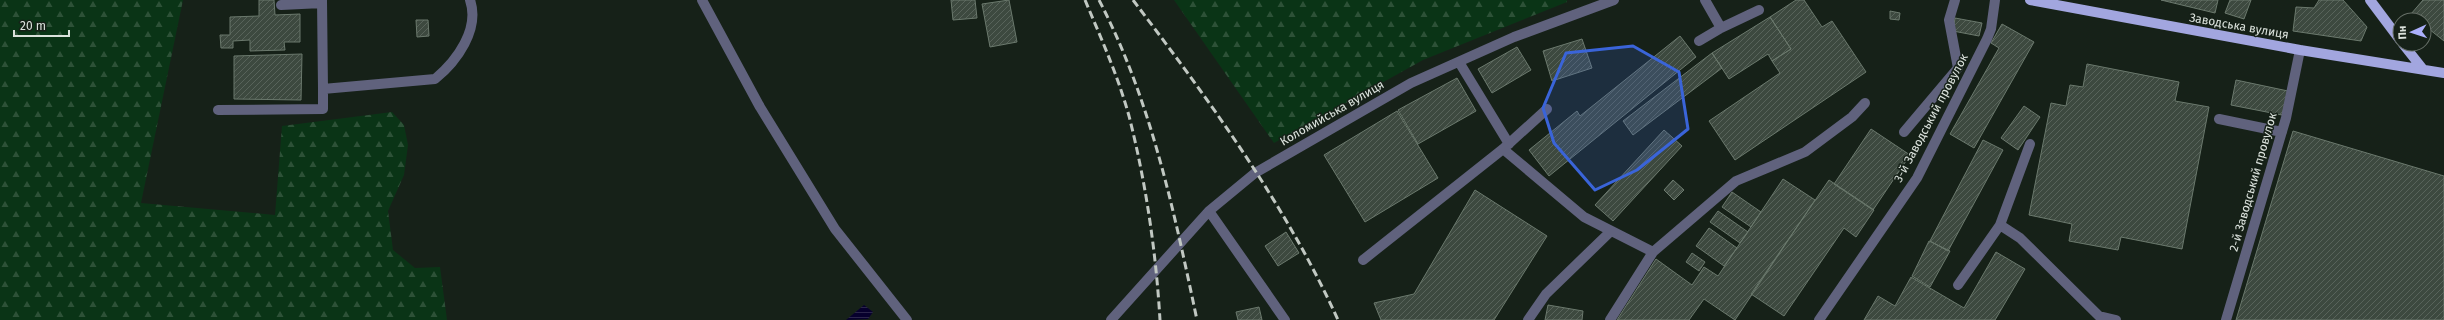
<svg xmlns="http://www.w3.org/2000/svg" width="2444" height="320" font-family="'Fira Sans',sans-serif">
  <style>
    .forest { fill: url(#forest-firs) }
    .water { fill: url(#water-rules) }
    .building { fill: url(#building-hatch); stroke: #6b796d }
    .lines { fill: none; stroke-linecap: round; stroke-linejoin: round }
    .minor { stroke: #60627d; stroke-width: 10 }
    .major { stroke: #a2a6df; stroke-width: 10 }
    .rail { stroke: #c1c8c2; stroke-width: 3; stroke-dasharray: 8 4; stroke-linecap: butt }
    .marked { fill: #3a64d9; fill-opacity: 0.2; stroke: #3a64d9; stroke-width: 3; stroke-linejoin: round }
    .labels { text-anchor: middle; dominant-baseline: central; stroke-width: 3; stroke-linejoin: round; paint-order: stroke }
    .street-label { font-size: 12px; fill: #dbe2dc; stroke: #162118 }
  </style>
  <defs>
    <pattern id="forest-firs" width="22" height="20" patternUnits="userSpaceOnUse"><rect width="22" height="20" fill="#0a3416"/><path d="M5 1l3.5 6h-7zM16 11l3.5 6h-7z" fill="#2d5137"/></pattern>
    <pattern id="water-rules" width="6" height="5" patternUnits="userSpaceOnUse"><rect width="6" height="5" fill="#07002d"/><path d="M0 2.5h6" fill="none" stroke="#2b254b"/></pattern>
    <pattern id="building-hatch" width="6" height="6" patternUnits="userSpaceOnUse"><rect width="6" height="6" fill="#3d493f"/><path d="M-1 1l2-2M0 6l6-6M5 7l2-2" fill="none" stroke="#58635a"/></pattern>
  </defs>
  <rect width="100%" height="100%" fill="#162118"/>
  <!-- forest -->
  <path class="forest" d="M 0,0 L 183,0 L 141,203 L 275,215 L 282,126 L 392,112 L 404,125 L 408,145 L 404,175 L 388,211 L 393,250 L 415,268 L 440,267 L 447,320 L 0,320 Z
    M 1174,0 L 1567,0 L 1567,2 L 1423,60 L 1274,143 Z"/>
  <!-- water -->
  <path class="water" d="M 864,305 L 873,312 L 868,319 L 846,320 Z"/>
  <!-- building -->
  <path class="building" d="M 259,0 L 274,0 L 275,15 L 300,14 L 300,42 L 284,42 L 285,50 L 250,51 L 250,40 L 233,41 L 233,48 L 221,48 L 220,35 L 230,35 L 230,17 L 259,16 Z
    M 951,0 L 975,0 L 977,18 L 953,20 Z
    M 1009,0 L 1017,42 L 990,47 L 982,4 Z
    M 1796,0 L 1804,0 L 1822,27 L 1832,21 L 1866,72 L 1735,160 L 1709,121 L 1780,73 L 1772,61 L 1791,49 L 1770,17 Z
    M 2161,0 L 2218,0 L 2215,13 Z
    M 2230,0 L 2251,0 L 2244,19 L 2225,13 Z
    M 2319,0 L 2343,0 L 2367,27 L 2361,41 L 2293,31 L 2296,7 L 2314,8 Z
    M 2423,0 L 2444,0 L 2444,41 L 2424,25 L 2424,20 L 2418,20 L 2411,14 Z
    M 1890,11 L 1900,13 L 1899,20 L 1890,19 Z
    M 1770,17 L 1791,49 L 1772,61 L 1768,54 L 1729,79 L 1712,53 Z
    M 1955,18 L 1982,23 L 1979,36 L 1953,31 Z
    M 416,20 L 428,20 L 429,36 L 417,37 Z
    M 2002,24 L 2034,42 L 1974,148 L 1950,134 L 1999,48 L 1991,43 Z
    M 1680,36 L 1696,57 L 1549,176 L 1529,150 L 1577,111 L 1580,116 Z
    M 1582,39 L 1592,68 L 1552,81 L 1543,51 Z
    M 1517,47 L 1531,70 L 1492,93 L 1478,69 Z
    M 1712,53 L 1722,68 L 1633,135 L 1623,121 Z
    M 302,54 L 301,100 L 234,99 L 234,56 Z
    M 2087,64 L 2179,82 L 2175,101 L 2209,107 L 2182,249 L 2121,237 L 2118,250 L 2069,241 L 2072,224 L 2029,215 L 2051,103 L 2066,106 L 2070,85 L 2083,87 Z
    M 1457,78 L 1476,111 L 1418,144 L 1398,110 Z
    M 2236,80 L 2288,91 L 2282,115 L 2231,105 Z
    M 2024,106 L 2040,117 L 2018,150 L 2001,138 Z
    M 1397,111 L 1438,178 L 1365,222 L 1324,155 Z
    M 1871,129 L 1910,155 L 1873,210 L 1834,184 Z
    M 1664,130 L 1682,146 L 1613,221 L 1595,205 Z
    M 2293,131 L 2444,176 L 2444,320 L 2236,320 Z
    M 1983,140 L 2003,150 L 1948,251 L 1930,241 Z
    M 1783,179 L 1815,200 L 1735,320 L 1704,299 L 1689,320 L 1617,320 L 1656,259 L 1692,285 L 1704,267 L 1718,276 Z
    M 1673,180 L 1684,190 L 1674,200 L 1664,190 Z
    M 1829,180 L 1874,210 L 1856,237 L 1844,228 L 1784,316 L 1751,294 Z
    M 1475,190 L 1547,236 L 1494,320 L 1381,320 L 1374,303 L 1414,294 Z
    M 1732,192 L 1761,212 L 1751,227 L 1722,207 Z
    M 1718,211 L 1748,232 L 1740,243 L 1710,222 Z
    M 1709,228 L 1737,248 L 1724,266 L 1696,246 Z
    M 1286,232 L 1299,253 L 1278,266 L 1265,246 Z
    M 1929,241 L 1950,251 L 1930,287 L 1912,276 Z
    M 1996,252 L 2025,269 L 1995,320 L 1864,320 L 1878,296 L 1895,306 L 1911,277 L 1964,308 Z
    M 1692,253 L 1705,262 L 1699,271 L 1686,262 Z
    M 1548,305 L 1583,311 L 1582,320 L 1545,320 Z
    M 1259,307 L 1262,320 L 1238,320 L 1236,312 Z"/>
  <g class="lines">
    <!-- minor -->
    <path class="minor" d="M 322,0 L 323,89
      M 702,0 L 760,107 L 835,229 L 907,320
      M 281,5 L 322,3
      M 1721,28 L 1759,10
      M 1699,41 L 1721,28 L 1705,0
      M 1459,62 L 1509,144
      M 218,110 L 323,109 L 323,89 L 435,79 C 457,61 480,29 470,0
      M 2219,119 L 2282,132
      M 1904,132 L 1958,68 L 1949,20 L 1955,0
      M 1503,149 L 1584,217 L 1653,252
      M 1209,211 L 1285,320
      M 2000,225 L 2020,238 L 2099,316 L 2116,320
      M 1363,260 L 1503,149 L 1547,109
      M 1958,285 L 2000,225 L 2030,144
      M 1111,320 L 1209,211 L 1255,173 L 1411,83 L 1514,37 L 1614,0
      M 1528,320 L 1546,294 L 1611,231
      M 1610,320 L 1653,252 L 1736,181 L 1805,152 L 1852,117 L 1865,103
      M 1819,320 L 1917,178 L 1987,39 L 1991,29 L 1995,0
      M 2226,320 L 2286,118 L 2300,50"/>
    <!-- major -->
    <path class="major" d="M 2030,0 L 2300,50 L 2444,73
      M 2370,0 L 2400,40
      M 2403,44 L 2422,68"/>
    <!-- rail -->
    <path class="rail" d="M 1085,0 C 1101,38 1118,76 1129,116 C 1146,183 1156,252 1160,320
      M 1099,0 C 1151,100 1174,211 1197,320
      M 1133,0 C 1209,100 1286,205 1338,320"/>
  </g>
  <!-- marked area -->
  <path class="marked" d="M 1633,46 L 1679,72 L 1688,129 L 1637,170 L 1595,190 L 1554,143 L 1543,108 L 1566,53 Z"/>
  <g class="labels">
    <!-- street labels -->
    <g class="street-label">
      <text transform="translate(2239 26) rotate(10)">Заводська вулиця</text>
      <text transform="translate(1332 113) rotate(-30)">Коломийська вулиця</text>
      <text transform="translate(1931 118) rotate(-62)">3-й Заводський провулок</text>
      <text transform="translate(2253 182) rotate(-74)">2-й Заводський провулок</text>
    </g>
  </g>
  <!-- north arrow -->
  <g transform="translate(2412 32) rotate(267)"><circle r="19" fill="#162118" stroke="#656e66"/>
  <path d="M0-3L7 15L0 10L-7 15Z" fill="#abaffb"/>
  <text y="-6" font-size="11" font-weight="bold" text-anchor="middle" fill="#dbe2dc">Пн</text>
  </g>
  <!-- scale -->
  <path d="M14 30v6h55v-6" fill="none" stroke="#dbe2dc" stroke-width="2"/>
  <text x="20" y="30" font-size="12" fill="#dbe2dc" stroke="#162118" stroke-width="3" paint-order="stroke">20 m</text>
</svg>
